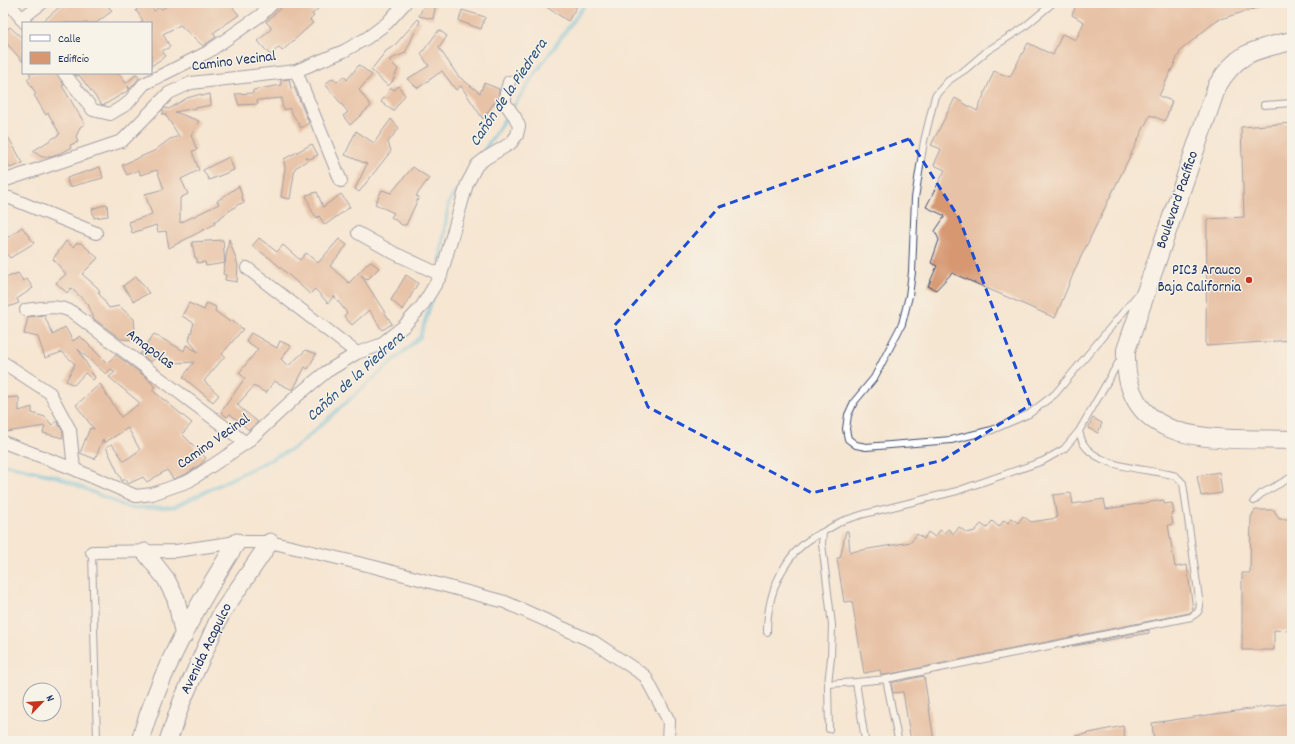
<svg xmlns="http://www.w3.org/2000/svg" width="1295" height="744" font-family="Dekko,sans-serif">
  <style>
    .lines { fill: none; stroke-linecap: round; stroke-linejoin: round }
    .stream { stroke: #60bdde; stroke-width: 4 }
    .building { fill: #d69771 }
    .lane-casing { stroke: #3c4a6f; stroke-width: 8 }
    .street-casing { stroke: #3c4a6f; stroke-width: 14 }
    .secondary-casing { stroke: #3c4a6f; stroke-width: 19 }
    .primary-casing { stroke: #3c4a6f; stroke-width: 20 }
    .lane { stroke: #fff; stroke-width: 6 }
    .street { stroke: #fff; stroke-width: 12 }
    .secondary { stroke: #fff; stroke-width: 17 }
    .primary { stroke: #fff; stroke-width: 18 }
    .marked { fill: none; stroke: #1d4ed8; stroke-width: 3; stroke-dasharray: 8 5; stroke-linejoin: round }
    .poi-dot { fill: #c8321e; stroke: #f7f3e8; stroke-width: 1.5 }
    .labels { text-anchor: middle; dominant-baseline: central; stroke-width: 3; stroke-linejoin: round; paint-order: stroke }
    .street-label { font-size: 15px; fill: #1b2f5e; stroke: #f7f3e8 }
    .poi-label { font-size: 15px; fill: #1b2f5e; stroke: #f7f3e8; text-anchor: end }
    .water-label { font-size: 16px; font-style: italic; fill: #2c527e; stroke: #f7f3e8 }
  </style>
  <rect width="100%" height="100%" fill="#f7f3e8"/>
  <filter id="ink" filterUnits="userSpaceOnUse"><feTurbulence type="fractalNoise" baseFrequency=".025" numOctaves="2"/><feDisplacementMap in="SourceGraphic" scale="8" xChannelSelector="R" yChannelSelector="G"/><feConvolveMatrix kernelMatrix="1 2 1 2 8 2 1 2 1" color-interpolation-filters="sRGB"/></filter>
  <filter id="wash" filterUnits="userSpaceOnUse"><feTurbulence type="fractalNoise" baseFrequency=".012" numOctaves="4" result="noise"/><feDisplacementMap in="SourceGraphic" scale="16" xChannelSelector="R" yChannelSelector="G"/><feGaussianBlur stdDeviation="0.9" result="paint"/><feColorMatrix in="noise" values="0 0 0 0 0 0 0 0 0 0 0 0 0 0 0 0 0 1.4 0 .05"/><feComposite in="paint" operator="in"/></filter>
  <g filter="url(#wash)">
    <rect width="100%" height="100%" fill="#f5e6d2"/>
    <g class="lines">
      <!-- stream -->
      <path class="stream" d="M 479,158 L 537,71 L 586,3
        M 440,260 L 449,202 L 463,182
        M 3,464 L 58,477 L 129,508 L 174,507 L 296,447 L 420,337 L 432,300"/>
    </g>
    <g id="blocks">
      <!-- building -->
      <path class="building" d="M 64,3 L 106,3 L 112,11 L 96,23 L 41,23 Z
        M 172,3 L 229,3 L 239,15 L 213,33 L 216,37 L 203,46 L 180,25 L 163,34 L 170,47 L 162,51 L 166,56 L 151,66 L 151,23 L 140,23 L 143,21 L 136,10 L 143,5 L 151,6 L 154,11 L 159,7 L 162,9 Z
        M 286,3 L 313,3 L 319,8 L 312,14 L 314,16 L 310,20 L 313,23 L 282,51 L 279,47 L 270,55 L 258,41 L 272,28 L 266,22 Z
        M 425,3 L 436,3 L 433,19 L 419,16 Z
        M 540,3 L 579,3 L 568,21 Z
        M 1077,3 L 1262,3 L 1263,6 L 1217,20 L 1181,50 L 1159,96 L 1172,101 L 1165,121 L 1150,115 L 1076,267 L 1055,318 L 952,273 L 936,290 L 928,286 L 937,266 L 931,263 L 939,240 L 935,231 L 945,216 L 926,207 L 945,170 L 934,165 L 941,149 L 931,145 L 955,98 L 977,111 L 994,71 L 1010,77 L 1028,43 L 1053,55 L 1062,34 L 1076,40 L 1084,22 L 1072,15 Z
        M 462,10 L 485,17 L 481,29 L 459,21 Z
        M 418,19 L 420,21 L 405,53 L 389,60 L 398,69 L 392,82 L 388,86 L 371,70 L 386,51 L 395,45 Z
        M 10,27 L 23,39 L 23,62 L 3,39 L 3,32 Z
        M 439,30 L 447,36 L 439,48 L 458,76 L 480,93 L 484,83 L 499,89 L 498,105 L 494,103 L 483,119 L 461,86 L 456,90 L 442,71 L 418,88 L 407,79 L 429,66 L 421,54 Z
        M 359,65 L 372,75 L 359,90 L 371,106 L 350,125 L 343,116 L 348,112 L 325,84 L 333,78 L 337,82 L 344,76 L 347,80 Z
        M 29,73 L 57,73 L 64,85 L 62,86 L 85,124 L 80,127 L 76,137 L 78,142 L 70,145 L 71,148 L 52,157 L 42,157 L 33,151 L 60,134 L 48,113 L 46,115 L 34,95 L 36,94 L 27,79 L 31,76 Z
        M 74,73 L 118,73 L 126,83 L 137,74 L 139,78 L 130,89 L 128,86 L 129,90 L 104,105 L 101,104 L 79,75 L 76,76 Z
        M 289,79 L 291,89 L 294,87 L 309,123 L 301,128 L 289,108 L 285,110 L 282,106 L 282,98 L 257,100 L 258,104 L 239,105 L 235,94 L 253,93 L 253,90 L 281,85 L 281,80 Z
        M 398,86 L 405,95 L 393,111 L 381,102 L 391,88 L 395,90 Z
        M 201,94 L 202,96 L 210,94 L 211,105 L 175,112 L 199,121 L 191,135 L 197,150 L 192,151 L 199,170 L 181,179 L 188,194 L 180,198 L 180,223 L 219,204 L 217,201 L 239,186 L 244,203 L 239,204 L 214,222 L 215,224 L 169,248 L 166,231 L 158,232 L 156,225 L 132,233 L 129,222 L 152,214 L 145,194 L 164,189 L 157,170 L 140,175 L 139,170 L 127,175 L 122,165 L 154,151 L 170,139 L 179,136 L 165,114 L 162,114 L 164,113 L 162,110 L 165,108 L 169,109 L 187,98 Z
        M 391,119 L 399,128 L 388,142 L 391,151 L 359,192 L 355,189 L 367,164 L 345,155 L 356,131 L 374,143 Z
        M 1292,123 L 1292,340 L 1206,346 L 1207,219 L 1244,217 L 1241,127 Z
        M 3,128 L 23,163 L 10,168 L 3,151 Z
        M 312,144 L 318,155 L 310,159 L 305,157 L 308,160 L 295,168 L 290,199 L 281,197 L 285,168 L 284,159 Z
        M 229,157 L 234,170 L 209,180 L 203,170 Z
        M 100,167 L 103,178 L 69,187 L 67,178 Z
        M 413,167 L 429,178 L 416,196 L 419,197 L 406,225 L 402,225 L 391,217 L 394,213 L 375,204 L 382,190 L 391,193 Z
        M 317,192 L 323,207 L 341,194 L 350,207 L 325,225 L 319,216 L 317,218 L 312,211 L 306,195 Z
        M 107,204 L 108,216 L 94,218 L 92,209 Z
        M 22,227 L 34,243 L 10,258 L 3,250 L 3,241 Z
        M 259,238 L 277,252 L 283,245 L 300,260 L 306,253 L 318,263 L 339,239 L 347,245 L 330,266 L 349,283 L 370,261 L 379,268 L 367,280 L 361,275 L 392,324 L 382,330 L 369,310 L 352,325 L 344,316 L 347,313 L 334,296 L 328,303 L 315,289 L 310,294 L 271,259 L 252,246 Z
        M 229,239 L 238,265 L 237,282 L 225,280 L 226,275 L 223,274 L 225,263 L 206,266 L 205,262 L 197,263 L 197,258 L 195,258 L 192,242 L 223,240 L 225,263 Z
        M 66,241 L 73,247 L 76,243 L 81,243 L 98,258 L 82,274 L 97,287 L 100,291 L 98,292 L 109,308 L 119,306 L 134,319 L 136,340 L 121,339 L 94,319 L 88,304 L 71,288 L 67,293 L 56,283 L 66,274 L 53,259 Z
        M 18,273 L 23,281 L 27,279 L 33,288 L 17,299 L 19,303 L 8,307 L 3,296 L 3,279 Z
        M 406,275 L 418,283 L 403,310 L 391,300 Z
        M 136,276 L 149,293 L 134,301 L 123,286 Z
        M 189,303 L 204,310 L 207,303 L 216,307 L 215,311 L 230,322 L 231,320 L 243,329 L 222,354 L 225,356 L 204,381 L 219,395 L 213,402 L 183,377 L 194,362 L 173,363 L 159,354 L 151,362 L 140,354 L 154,334 L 184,351 L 186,345 L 198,352 L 189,340 L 194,323 L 182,316 Z
        M 44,315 L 53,335 L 65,327 L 73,341 L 80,336 L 107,363 L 116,355 L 146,377 L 155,387 L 152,390 L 192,423 L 182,434 L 206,458 L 201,464 L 186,474 L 173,479 L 167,470 L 147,482 L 143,477 L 128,484 L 126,479 L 122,481 L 106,447 L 112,444 L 124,461 L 140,450 L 128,428 L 104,443 L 103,439 L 95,459 L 80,453 L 90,428 L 94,429 L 76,405 L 100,384 L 121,417 L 140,403 L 109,377 L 115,372 L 111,369 L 106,374 L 78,349 L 95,378 L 93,380 L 85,373 L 74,385 L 66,381 L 75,364 L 62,352 L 45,358 L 38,337 L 24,334 L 28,317 Z
        M 251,333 L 277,348 L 280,341 L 291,346 L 281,359 L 288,366 L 306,350 L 316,354 L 308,369 L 305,367 L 293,390 L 274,381 L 266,393 L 254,386 L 237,405 L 258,422 L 249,430 L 230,414 L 227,417 L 221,412 L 245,378 L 239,373 L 258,349 L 246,341 Z
        M 19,397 L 19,411 L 32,407 L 32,413 L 45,417 L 52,425 L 57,421 L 63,432 L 63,438 L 43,433 L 45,426 L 6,432 L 6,427 L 3,428 L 5,398 Z
        M 1093,418 L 1102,423 L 1098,433 L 1088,428 Z
        M 1219,472 L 1222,493 L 1201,496 L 1197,476 Z
        M 1071,493 L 1073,504 L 1104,499 L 1106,509 L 1164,500 L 1164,504 L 1172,503 L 1174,513 L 1171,514 L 1173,524 L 1168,525 L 1175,567 L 1187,565 L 1193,610 L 1189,613 L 885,675 L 881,675 L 880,670 L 864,673 L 852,601 L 844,602 L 837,558 L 840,558 L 846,531 L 848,531 L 850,552 L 911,542 L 917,534 L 924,539 L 928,532 L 935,537 L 940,530 L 944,533 L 948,529 L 954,534 L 959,527 L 967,533 L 975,531 L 981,524 L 987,528 L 992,521 L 999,527 L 1004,520 L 1008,523 L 1011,518 L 1018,523 L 1023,516 L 1031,522 L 1057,518 L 1053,495 Z
        M 1255,510 L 1274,510 L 1279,519 L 1292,519 L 1292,631 L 1274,630 L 1274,650 L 1242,650 L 1242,573 L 1250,573 L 1251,517 Z
        M 1149,630 L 1149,633 L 1062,648 Z
        M 924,676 L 934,741 L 911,741 L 903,692 L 893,693 L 891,683 Z
        M 1292,703 L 1292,741 L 1154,741 L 1152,723 Z
        M 1123,726 L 1125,741 L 1076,741 L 1075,736 Z"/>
    </g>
  </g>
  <g filter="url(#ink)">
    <use href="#blocks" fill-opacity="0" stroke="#3c4a6f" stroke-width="1"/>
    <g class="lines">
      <defs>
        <path id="lane" d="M 1053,3 L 1023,28 L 987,51 L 966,69 L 948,81 L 935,96 L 924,141 L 915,198 L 912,272 L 909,296 L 902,324 L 874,378 L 854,402 L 848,415 L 846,429 L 848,439 L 856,445 L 866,447 L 951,440 L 992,430 L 1029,414 L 1055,394 L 1139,293
          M 1264,105 L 1292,103
          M 1254,501 L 1261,494 L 1292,477
          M 92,552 L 97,741
          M 767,632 C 767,592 785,549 823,532
          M 886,679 L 898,739
          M 856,682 L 886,679 L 1191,617 L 1198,612 L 1200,606 L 1183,483 L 1176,476 L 1168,474 C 1143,469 1097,467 1083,443 C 1081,439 1080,434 1079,431
          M 828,684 L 856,682 L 865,740
          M 829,729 L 828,684 L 831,658 L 832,625 L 822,544 L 823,532 L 842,521 L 864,514 L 957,491 L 1043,461 L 1064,449 L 1079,431 L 1121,358"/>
        <path id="street" d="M 9,3 L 25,23
          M 21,19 L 42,3
          M 296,71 L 341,181
          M 64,73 L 93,110 L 110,114 L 127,104 L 144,84 L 208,52 L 261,15 L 273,3
          M 3,181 L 122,141 L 169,93 L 191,83 L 296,71 L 344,51 L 367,38 L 387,23 L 405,3
          M 3,197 L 10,198 L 96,233
          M 358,233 L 394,253 L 441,275
          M 247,268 L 357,353
          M 26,310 C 42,308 57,304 72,312 L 246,443
          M 4,363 L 50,393 L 70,430 L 74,469
          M 3,442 L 74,469 L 136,496 L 152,494 L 189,481 L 246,443 L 298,395 L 326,372 L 357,353 L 380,345 L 404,326 L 422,306 L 441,275 L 467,184 L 477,165 L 486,158 L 511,143 L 517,135 L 519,126 L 515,117 L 505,103 L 505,97 L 509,82
          M 92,552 L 176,551 L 237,542 L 270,542 L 371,566 L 505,602 L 594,642 L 645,676 L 669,721 L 668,741"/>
        <path id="secondary" d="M 145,552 L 166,579 L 176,599 L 184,636
          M 140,741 C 160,670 198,604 237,542
          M 168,741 L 182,701 L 221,614 L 270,542"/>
        <path id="primary" d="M 1292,41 C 1255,50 1238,51 1217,86 L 1126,350 C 1122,452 1221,437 1292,440"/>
      </defs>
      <!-- lane casing -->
      <use href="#lane" class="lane-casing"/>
      <!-- street casing -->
      <use href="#street" class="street-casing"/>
      <!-- secondary casing -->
      <use href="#secondary" class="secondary-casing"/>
      <!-- primary casing -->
      <use href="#primary" class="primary-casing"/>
      <!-- lane -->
      <use href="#lane" class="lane"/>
      <!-- street -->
      <use href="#street" class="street"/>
      <!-- secondary -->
      <use href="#secondary" class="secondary"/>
      <!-- primary -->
      <use href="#primary" class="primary"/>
    </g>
  </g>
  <!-- marked area -->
  <path d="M0 0H1295V744H0ZM 909,139 L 959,218 L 1030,405 L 943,460 L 812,493 L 648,407 L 614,326 L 719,207 Z" fill="#f5e6d2" fill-opacity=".55" fill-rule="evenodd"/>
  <path class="marked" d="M 909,139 L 959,218 L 1030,405 L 943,460 L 812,493 L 648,407 L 614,326 L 719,207 Z"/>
  <!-- markers -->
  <circle class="poi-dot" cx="1249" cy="280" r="4"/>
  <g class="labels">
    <!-- street labels -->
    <g class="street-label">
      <text transform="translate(234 62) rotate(-7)">Camino Vecinal</text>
      <text transform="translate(1178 200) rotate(-71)">Boulevard Pacífico</text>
      <text transform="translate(150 350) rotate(37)">Amapolas</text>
      <text transform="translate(214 442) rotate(-35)">Camino Vecinal</text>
      <text transform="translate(207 649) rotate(-64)">Avenida Acapulco</text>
    </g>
    <!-- poi labels -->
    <g class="poi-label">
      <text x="1241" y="271">PIC3 Arauco<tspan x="1241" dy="17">Baja California</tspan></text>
    </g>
    <!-- water labels -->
    <g class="water-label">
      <text transform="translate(509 93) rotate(-56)">Cañón de la Piedrera</text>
      <text transform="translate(356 377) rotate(-42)">Cañón de la Piedrera</text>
    </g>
  </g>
  <!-- margin -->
  <rect width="1295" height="744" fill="none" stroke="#f7f3e8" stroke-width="16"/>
  <!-- legend -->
  <rect x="22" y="22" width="130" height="52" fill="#f7f3e8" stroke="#9fa5b1"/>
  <rect x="30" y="35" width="20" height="6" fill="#ffffff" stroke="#9fa5b1"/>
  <text x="58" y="42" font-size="12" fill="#1b2f5e">Calle</text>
  <rect x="30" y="52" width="20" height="12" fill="#d69771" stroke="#9fa5b1"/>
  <text x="58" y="62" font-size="12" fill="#1b2f5e">Edificio</text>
  <!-- north arrow -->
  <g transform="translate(42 702) rotate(65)"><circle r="19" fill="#f7f3e8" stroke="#9fa5b1"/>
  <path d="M0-3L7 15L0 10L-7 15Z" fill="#c8321e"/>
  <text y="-6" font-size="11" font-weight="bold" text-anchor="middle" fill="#1b2f5e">N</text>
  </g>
</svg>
